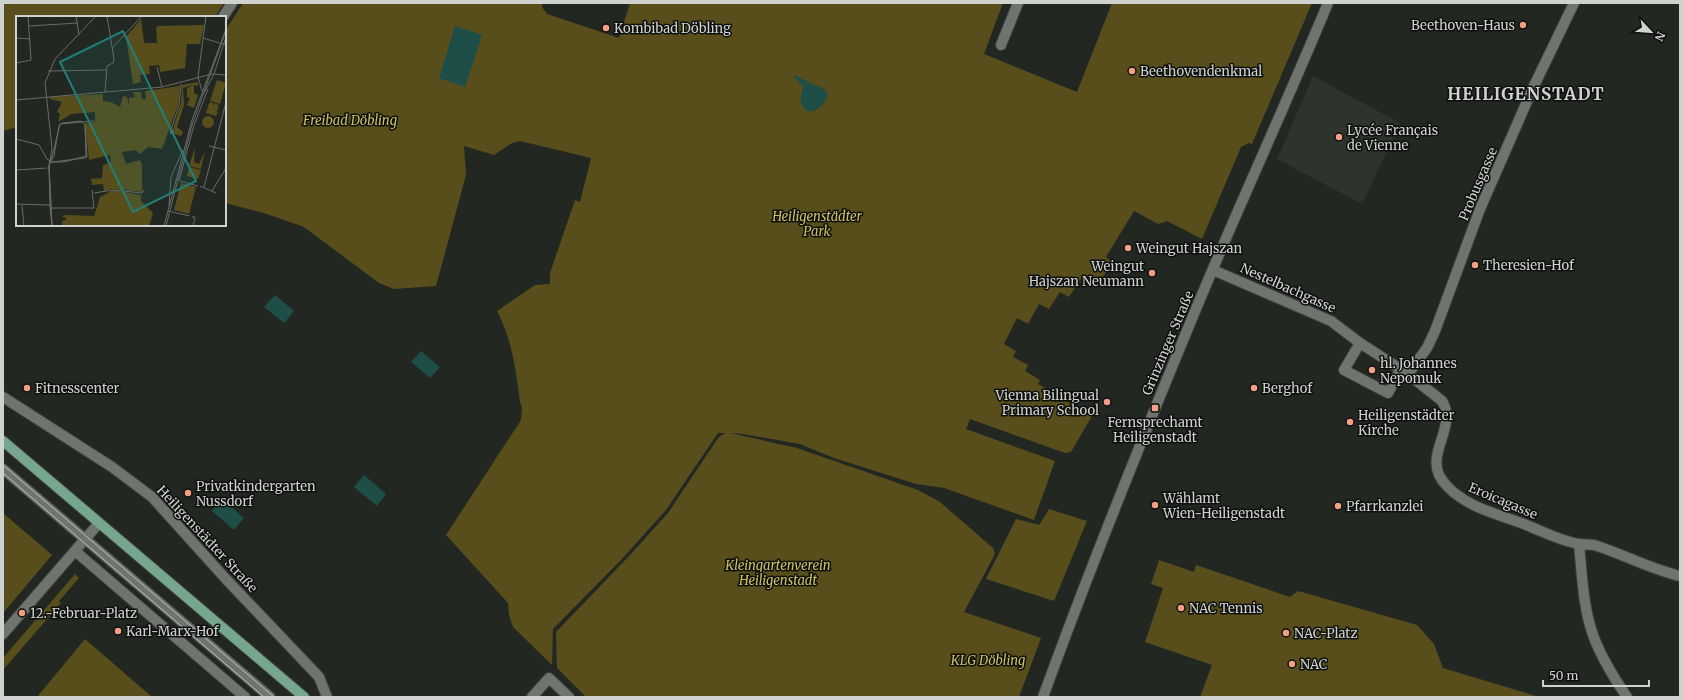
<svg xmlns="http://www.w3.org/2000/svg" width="1683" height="700" font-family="Merriweather,serif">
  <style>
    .built { fill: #2c342b }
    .green { fill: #574e1c }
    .water { fill: #1e4e48 }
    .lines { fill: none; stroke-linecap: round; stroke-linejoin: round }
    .minor-casing { stroke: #3f423f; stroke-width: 12 }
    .major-casing { stroke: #3f423f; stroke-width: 12 }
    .minor { stroke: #6f746e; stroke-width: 10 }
    .major { stroke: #76a68e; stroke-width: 10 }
    .tram { stroke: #bdc0bd; stroke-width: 1 }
    .poi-dot { fill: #f49e86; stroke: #0d0f0d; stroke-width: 1.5 }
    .labels { text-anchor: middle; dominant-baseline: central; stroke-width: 3; stroke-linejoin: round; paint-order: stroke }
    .poi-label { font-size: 13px; fill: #cfd2cf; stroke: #0d0f0d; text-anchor: start }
    .park-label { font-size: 13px; font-style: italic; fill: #d0c061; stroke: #0d0f0d }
    .street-label { font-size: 13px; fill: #cfd2cf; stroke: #0d0f0d }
    .district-label { font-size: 17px; font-weight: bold; letter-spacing: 1px; fill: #cfd2cf; stroke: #0d0f0d }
    .inset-road { fill: none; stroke: #686b67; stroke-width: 1 }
    .view { fill: #227f78; fill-opacity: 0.15; stroke: #227f78; stroke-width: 2 }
    .inset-edge { fill: none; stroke: #cfd2cf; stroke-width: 2 }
  </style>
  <rect width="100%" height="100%" fill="#232722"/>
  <!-- built -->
  <path class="built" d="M 1313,76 L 1400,123 L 1362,204 L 1277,159 Z"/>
  <!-- green -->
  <path class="green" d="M 3,3 L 224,3 L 215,17 L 17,17 L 17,127 L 3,131 Z
    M 243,3 L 542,3 L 542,7 L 547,14 L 619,38 L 630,3 L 1003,3 L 984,54 L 1077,92 L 1112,3 L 1312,3 L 1252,144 L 1249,143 L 1241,147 L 1202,239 L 1167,221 L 1158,224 L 1134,211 L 1106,257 L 1112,262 L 1097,286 L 1082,277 L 1069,297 L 1060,292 L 1049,309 L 1039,304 L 1028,324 L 1017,318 L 1004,344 L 1016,351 L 1013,357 L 1028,365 L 1025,371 L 1040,380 L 1038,384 L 1092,416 L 1071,452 L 1065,453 L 970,419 L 966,429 L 1055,461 L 1034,520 L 944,488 L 916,484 L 834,458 L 800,444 L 743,434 L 730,433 L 797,448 L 918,490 L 940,502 L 993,548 L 995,554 L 964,612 L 1041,638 L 1019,697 L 586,697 L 557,668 L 556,632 L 630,555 L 668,513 L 718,438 L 725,433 L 718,433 L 666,510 L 621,560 L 553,629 L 552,665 L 513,627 L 509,615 L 508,603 L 446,535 L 521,420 L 522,408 L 520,402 C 516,371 512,339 497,311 L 535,285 L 550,284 L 550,273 L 575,200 L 580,202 L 591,158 L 520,141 L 512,143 L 494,155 L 464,146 L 466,175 L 436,286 L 394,289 L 379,283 L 304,227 L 267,214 L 225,203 L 225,31 Z
    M 1049,509 L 1087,521 L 1054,601 L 986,579 L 1016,519 L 1039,525 Z
    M 3,513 L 52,555 L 3,613 Z
    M 1159,560 L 1194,572 L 1196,565 L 1290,597 L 1298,591 L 1417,625 L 1434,644 L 1443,668 L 1539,697 L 1200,697 L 1212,665 L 1145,642 L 1163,588 L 1151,584 Z
    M 75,574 L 79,578 L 59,601 L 61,603 L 3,670 L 3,658 Z
    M 85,639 L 152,697 L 37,697 Z"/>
  <!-- water -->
  <path class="water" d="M 455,26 L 482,35 L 465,87 L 439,78 Z
    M 795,75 L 812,84 L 823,88 L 828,94 C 825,107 807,121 801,102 C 799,96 803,92 803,86 L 793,76 Z
    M 275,295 L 294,311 L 284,323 L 264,307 Z
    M 421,351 L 440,367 L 430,378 L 411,362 Z
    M 364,475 L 386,494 L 377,506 L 354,487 Z
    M 222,499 L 244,518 L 234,530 L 212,511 Z"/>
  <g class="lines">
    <defs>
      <path id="minor" d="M 223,17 L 232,3
        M 1001,45 L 1018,3
        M 1213,270 L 1331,321 L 1360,343 L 1408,374 L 1442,401 C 1457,425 1428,451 1439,475 C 1443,483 1452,492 1460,497 C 1478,510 1503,516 1524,524 C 1542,531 1560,541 1579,544 C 1584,545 1589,544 1594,545 C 1623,554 1650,569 1680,576
        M 1360,343 L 1344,370 L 1388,393 L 1401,369
        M 1408,374 L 1427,348 L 1435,331 L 1480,209 L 1532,90 L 1574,3
        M 3,397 L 112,467 L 152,497 L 225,578 L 319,677 L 327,697
        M 3,469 L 270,697
        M 1579,544 C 1582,574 1583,607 1593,635 C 1601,657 1614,678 1627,697
        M 75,551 L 245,697
        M 3,634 L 99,523
        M 532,697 L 549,678 L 569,697
        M 1043,697 C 1092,562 1146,429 1201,297 C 1242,199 1287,102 1328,3"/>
      <path id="major" d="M 3,441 L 304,697"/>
    </defs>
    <!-- minor casing -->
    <use href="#minor" class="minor-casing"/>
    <!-- major casing -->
    <use href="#major" class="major-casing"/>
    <!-- minor -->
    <use href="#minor" class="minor"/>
    <!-- major -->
    <use href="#major" class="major"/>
    <!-- tram -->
    <path class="tram" d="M 3,465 L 274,697
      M 3,473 L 264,697"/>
  </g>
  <!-- markers -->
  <g class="poi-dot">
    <circle cx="1523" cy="25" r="4"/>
    <circle cx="606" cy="28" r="4"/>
    <circle cx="1132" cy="71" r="4"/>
    <circle cx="1339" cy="137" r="4"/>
    <circle cx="1128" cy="248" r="4"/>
    <circle cx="1475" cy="265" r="4"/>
    <circle cx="1152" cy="273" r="4"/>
    <circle cx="1372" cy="370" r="4"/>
    <circle cx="27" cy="388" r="4"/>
    <circle cx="1254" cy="388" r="4"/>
    <circle cx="1107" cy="402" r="4"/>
    <rect x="1151" y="404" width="8" height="8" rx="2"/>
    <circle cx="1350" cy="422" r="4"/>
    <circle cx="188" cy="493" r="4"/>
    <circle cx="1155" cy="505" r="4"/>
    <circle cx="1338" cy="506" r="4"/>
    <circle cx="1181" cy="608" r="4"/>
    <circle cx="22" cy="613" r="4"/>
    <circle cx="118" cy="631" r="4"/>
    <circle cx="1286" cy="633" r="4"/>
    <circle cx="1292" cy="664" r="4"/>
  </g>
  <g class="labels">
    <!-- poi labels -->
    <g class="poi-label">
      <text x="1515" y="25" text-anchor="end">Beethoven-Haus</text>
      <text x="614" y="28">Kombibad Döbling</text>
      <text x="1140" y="71">Beethovendenkmal</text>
      <text x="1347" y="130">Lycée Français<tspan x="1347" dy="15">de Vienne</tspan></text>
      <text x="1136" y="248">Weingut Hajszan</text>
      <text x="1483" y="265">Theresien-Hof</text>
      <text x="1144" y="266" text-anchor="end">Weingut<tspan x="1144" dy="15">Hajszan Neumann</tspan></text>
      <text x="1380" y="363">hl. Johannes<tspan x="1380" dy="15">Nepomuk</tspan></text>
      <text x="35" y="388">Fitnesscenter</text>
      <text x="1262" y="388">Berghof</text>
      <text x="1099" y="395" text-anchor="end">Vienna Bilingual<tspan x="1099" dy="15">Primary School</tspan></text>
      <text x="1358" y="415">Heiligenstädter<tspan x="1358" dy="15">Kirche</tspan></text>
      <text x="1155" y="422" text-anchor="middle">Fernsprechamt<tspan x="1155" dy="15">Heiligenstadt</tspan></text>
      <text x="196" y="486">Privatkindergarten<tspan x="196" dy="15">Nussdorf</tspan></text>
      <text x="1163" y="498">Wählamt<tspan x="1163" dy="15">Wien-Heiligenstadt</tspan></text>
      <text x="1346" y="506">Pfarrkanzlei</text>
      <text x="1189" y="608">NAC Tennis</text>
      <text x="30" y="613">12.-Februar-Platz</text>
      <text x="126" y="631">Karl-Marx-Hof</text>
      <text x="1294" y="633">NAC-Platz</text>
      <text x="1300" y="664">NAC</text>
    </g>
    <!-- park labels -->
    <g class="park-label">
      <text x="350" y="120">Freibad Döbling</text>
      <text x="817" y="216">Heiligenstädter<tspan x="817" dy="15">Park</tspan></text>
      <text x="778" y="565">Kleingartenverein<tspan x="778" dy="15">Heiligenstadt</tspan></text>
      <text x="988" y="660">KLG Döbling</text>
    </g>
    <!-- street labels -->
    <g class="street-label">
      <text transform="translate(1478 184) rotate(-67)">Probusgasse</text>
      <text transform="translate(1288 288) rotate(24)">Nestelbachgasse</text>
      <text transform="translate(1168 343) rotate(-67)">Grinzinger Straße</text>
      <text transform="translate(1503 501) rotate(23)">Eroicagasse</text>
      <text transform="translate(207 539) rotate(47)">Heiligenstädter Straße</text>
    </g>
    <!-- district labels -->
    <g class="district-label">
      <text x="1526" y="94">HEILIGENSTADT</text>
    </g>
  </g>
  <!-- overview -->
  <g transform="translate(16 16)">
    <rect width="210" height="210" fill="#232722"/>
    <path d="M 125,3 L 128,27 L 141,27 L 140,12 L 142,10 L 188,9 L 184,28 L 171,28 L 169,52 L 144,56 L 143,49 L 133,50 L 134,58 L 124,59 L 125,66 L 117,68 L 110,21 ZM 201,64 L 210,67 L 204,88 L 194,85 ZM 182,66 L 182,70 L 178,69 L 178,77 L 182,79 L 178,92 L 171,89 L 174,82 L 171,81 L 171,72 L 177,69 L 167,72 L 168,89 L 161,111 L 167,116 L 165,120 L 158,118 L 159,114 L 157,113 L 165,87 L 166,69 ZM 164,70 L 162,89 L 146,133 L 132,131 L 124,138 L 119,134 L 106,136 L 110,148 L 124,144 L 126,148 L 126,176 L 96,173 L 88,175 L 87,168 L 76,169 L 75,163 L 86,162 L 87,149 L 95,146 L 94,139 L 73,144 L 69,107 L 79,106 L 79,96 L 55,98 L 42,106 L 44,98 L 41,96 L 46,86 L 34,83 L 34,81 L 87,78 L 87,85 L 95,86 L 104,91 L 107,80 L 111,81 L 113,91 L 113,82 L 119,81 L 117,76 L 125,76 L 126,83 L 130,83 L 129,75 ZM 194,86 L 197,87 L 197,91 L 198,87 L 203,89 L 200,89 L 203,90 L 201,95 L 198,94 L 202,96 L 200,100 L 190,97 L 191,93 L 194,93 L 191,92 ZM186 106a6 6 0 1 1 12 0a6 6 0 1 1-12 0ZM 179,132 L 178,146 L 183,148 L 189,135 L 185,153 L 173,150 ZM 173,151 L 185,154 L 182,163 L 171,160 ZM 165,167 L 180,171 L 173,198 L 158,194 ZM 97,174 L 125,179 L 125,185 L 137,197 L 133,210 L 46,210 L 46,205 L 50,204 L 50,202 L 45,200 L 50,199 L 78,200 L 76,207 L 84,181 Z" fill="#574e1c"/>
    <path class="inset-road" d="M 60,0 L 63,19M 13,10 L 62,7M 0,22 L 14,23M 187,22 L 210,29M 97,31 L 126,0M 0,47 L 15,44 L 12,0M 141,51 L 146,71M 32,55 L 90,54M 186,75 L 182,61 L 190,0M 89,76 L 91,50 L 97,47 L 98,43 L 91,0M 187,79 L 198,58 L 210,21M 0,84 L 146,71 L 196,58 L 210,59M 155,114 L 158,114 L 157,118 L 154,117 L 163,89 L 165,68M 0,123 L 23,129 L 31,143 L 36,146 L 69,142 L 71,141 L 69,109 L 66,106M 193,130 L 210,134M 35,145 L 44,108 L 78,105M 0,154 L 31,152M 163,165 L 178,109 L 192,73M 164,165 L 182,170M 184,170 L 200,177M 188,171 L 210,86M 196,175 L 210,152M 78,177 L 97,174 L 126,177 L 128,174M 0,188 L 34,189M 6,189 L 8,210M 153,190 L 155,161 L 167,134M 34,192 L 78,192 L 76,174M 152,195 L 174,200M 176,201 L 179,201 L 177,210M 36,210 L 33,151 L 36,132 L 29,67 L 39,43 L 80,0M 36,210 L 34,191 L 33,149 L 34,147 L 36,146 L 48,146 L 70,140 L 69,109 L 65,105 L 46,107 L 43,110 L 38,140 L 34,146 L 34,147 L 33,148 L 33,150 L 36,210M 148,210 L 176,104 L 210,13M 150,210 L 176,109 L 210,15"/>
    <path class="view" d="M 107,15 L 180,165 L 117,196 L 44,46 Z"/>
    <rect width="210" height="210" class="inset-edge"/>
  </g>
  <!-- border -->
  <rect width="1683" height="700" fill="none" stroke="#cfd2cf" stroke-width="8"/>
  <!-- north arrow -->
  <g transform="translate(1651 32) rotate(116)" stroke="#0d0f0d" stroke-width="3" paint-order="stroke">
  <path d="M0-3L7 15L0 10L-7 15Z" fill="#cfd2cf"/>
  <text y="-6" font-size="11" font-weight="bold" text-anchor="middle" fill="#cfd2cf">N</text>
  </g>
  <!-- scale -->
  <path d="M1543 680v6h106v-6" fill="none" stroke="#cfd2cf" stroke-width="2"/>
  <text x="1549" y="680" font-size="12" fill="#cfd2cf" stroke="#0d0f0d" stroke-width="3" paint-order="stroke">50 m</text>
</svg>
